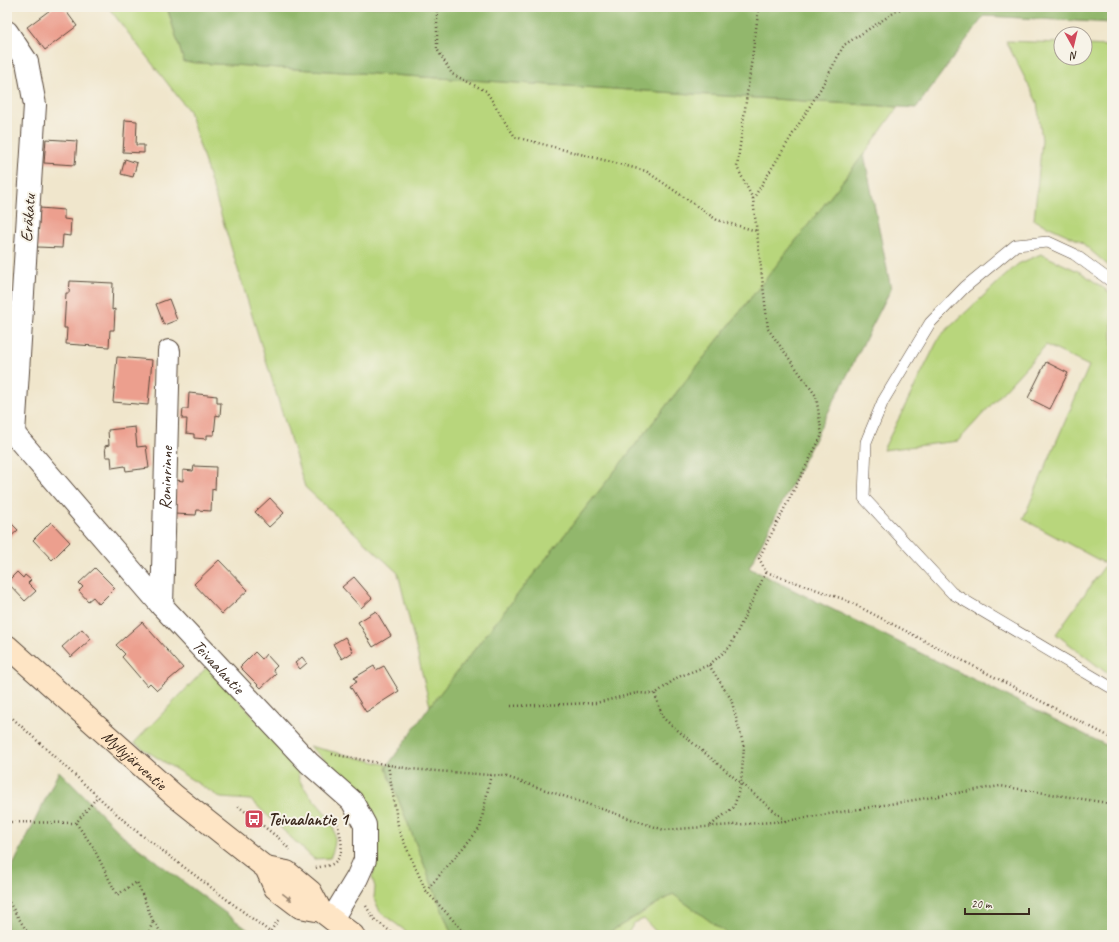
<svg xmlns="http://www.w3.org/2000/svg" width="1119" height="942" font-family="Caveat,sans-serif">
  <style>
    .green { fill: #b8d67c; stroke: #7a804d }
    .forest { fill: #92b76c; stroke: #667045 }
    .building { fill: #ec9f8e }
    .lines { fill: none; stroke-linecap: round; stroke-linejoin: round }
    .lane-casing { stroke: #564638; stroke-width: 12 }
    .street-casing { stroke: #564638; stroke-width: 24 }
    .secondary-casing { stroke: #564638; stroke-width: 24 }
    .path { stroke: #564638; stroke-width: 2.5; stroke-dasharray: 1 3; stroke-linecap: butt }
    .lane { stroke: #fff; stroke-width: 11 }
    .street { stroke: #fff; stroke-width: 22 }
    .secondary { stroke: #fee5c5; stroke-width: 22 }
    .oneway { fill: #9c8872 }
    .labels { text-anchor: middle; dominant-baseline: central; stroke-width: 4; stroke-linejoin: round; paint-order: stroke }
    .street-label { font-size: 17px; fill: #3b2a1e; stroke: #f7f3e8 }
    .poi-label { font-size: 17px; font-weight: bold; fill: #3b2a1e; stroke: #f7f3e8; text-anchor: start }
  </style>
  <rect width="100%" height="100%" fill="#f7f3e8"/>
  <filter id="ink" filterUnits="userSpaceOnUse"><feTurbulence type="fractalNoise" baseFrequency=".025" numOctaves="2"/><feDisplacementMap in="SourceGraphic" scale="8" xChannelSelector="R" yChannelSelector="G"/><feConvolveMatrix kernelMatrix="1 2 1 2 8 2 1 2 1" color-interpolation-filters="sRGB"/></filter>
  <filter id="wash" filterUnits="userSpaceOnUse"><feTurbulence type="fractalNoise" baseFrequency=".012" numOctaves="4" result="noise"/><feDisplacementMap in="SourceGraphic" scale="16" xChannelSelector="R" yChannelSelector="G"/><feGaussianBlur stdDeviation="0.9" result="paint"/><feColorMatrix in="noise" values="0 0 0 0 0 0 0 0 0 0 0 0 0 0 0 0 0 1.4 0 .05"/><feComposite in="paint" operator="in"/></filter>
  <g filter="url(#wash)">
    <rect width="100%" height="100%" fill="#f0e6cc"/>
    <!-- green -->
    <path class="green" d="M 108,7 L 167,7 L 184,62 L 898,107 L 864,154 L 430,706 L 398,573 L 305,487 L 189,111 Z
      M 1006,41 L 1061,43 L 1061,58 L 1085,58 L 1085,45 L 1112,46 L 1112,269 L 1080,241 L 1034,220 L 1042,140 L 1037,102 Z
      M 1041,254 L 1082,273 L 1112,294 L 1112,677 L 1056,634 L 1106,564 L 1023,519 L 1089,366 L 1046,345 L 958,441 L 883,450 L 940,336 L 1018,264 Z
      M 208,666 L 299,766 C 299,770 298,775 299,779 C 313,807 348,821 330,858 L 314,859 L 251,800 L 221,798 L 134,743 Z
      M 309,746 L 388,765 L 386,768 L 452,935 L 411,935 L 380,912 L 374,898 L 375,887 L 372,877 L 376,863 L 377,839 L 373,820 L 357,789 Z
      M 673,894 L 729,935 L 659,935 L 644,919 L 634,923 L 627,935 L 605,935 Z"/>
    <!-- forest -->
    <path class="forest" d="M 167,7 L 1112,7 L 1112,23 L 984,16 L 916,108 L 184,62 Z
      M 864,154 L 891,289 L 749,568 L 1112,748 L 1112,935 L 729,935 L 673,894 L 605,935 L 452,935 L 386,768 L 430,706 Z
      M 59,771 L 126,839 L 255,935 L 7,935 L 7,878 Z"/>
    <g id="blocks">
      <!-- building -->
      <path class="building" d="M 54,7 L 63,7 L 77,26 L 45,50 L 27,27 Z
        M 125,120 L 137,121 L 136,145 L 144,145 L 144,153 L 123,152 Z
        M 7,132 L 11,132 L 10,147 L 7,147 Z
        M 46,139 L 77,141 L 75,165 L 44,163 Z
        M 125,159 L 137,163 L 133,177 L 121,174 Z
        M 40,208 L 64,210 L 64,219 L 71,220 L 70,236 L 63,235 L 62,248 L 37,247 Z
        M 70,281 L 113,283 L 112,310 L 115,309 L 114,330 L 110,330 L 109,347 L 66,344 L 67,328 L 64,328 L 66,293 L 69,293 Z
        M 169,299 L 177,320 L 164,325 L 156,304 Z
        M 117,357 L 152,360 L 148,405 L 113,402 Z
        M 1046,362 L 1068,373 L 1050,409 L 1028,398 Z
        M 189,393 L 217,396 L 217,403 L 221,403 L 220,416 L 216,415 L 214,435 L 207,435 L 207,439 L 194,438 L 194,434 L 186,433 L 187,419 L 182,419 L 183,409 L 188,409 Z
        M 135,427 L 137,447 L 146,446 L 149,468 L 126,471 L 125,466 L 112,468 L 111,457 L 106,457 L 105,446 L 109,445 L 108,430 Z
        M 194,466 L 216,467 L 215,490 L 212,489 L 211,511 L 197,510 L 196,515 L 174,514 L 176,480 L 183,481 L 183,470 L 193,471 Z
        M 270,498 L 284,513 L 269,527 L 255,512 Z
        M 8,520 L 18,530 L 7,540 L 7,521 Z
        M 51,522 L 70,542 L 52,560 L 33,540 Z
        M 219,560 L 248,590 L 222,614 L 194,584 Z
        M 95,568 L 115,588 L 99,604 L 93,597 L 88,601 L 79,591 L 83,587 L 79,583 Z
        M 17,572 L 23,578 L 25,575 L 31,580 L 28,583 L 36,591 L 25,601 L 7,582 Z
        M 354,577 L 372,598 L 361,608 L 342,587 Z
        M 376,611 L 391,636 L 373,647 L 358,622 Z
        M 142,622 L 183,668 L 157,690 L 150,683 L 147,686 L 122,657 L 125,654 L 116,645 Z
        M 82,629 L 91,639 L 71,657 L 62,647 Z
        M 345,637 L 353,652 L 342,659 L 333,644 Z
        M 255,652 L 262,659 L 266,654 L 277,666 L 273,670 L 276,674 L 261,688 L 240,667 Z
        M 302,657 L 307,663 L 300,669 L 295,663 Z
        M 374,666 L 376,670 L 384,666 L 399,691 L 366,712 L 350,686 L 357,682 L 354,678 Z"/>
    </g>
  </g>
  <g filter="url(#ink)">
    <use href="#blocks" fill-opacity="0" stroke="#564638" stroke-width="1"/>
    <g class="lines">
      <defs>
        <path id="lane" d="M 1112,282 L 1074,254 L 1048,242 L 1016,245 L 965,287 L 930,323 L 883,401 L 866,442 L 864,498 L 952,593 L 1112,688"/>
        <g id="street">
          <path d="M 7,32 L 27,62 L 35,105 L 14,434"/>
          <path id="s1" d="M 7,428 L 14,434 L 162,606 L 309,763 L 352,801 L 365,825 L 365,860 L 357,878 L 332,919"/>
          <path id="s2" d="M 162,606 L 169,351"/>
        </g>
        <g id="secondary">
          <path id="s3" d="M 7,646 L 175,796 L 266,868 L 275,888 L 300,907 L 321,911 L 353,935"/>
          <path d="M 266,868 L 287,872 L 311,892 L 321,911"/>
        </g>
      </defs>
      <!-- lane casing -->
      <use href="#lane" class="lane-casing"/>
      <!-- street casing -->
      <use href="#street" class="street-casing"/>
      <!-- secondary casing -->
      <use href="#secondary" class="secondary-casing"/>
      <!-- path -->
      <path class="path" d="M 437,7 L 437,49 L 452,74 L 486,91 L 515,137 L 646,171 L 717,220 L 757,231
        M 903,7 L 844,45 L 821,88 L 753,199 L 768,329 L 816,396 L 822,435 L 759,558 L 766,572 L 846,600 L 1112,738
        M 753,199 L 737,167 L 759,7
        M 709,665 L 731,699 L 744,747 L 741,783 L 734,807 L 710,826
        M 655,694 L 663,718 L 786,821
        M 511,706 L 596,703 L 637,693 L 655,694 L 678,677 L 709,665 L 730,647 L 766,572
        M 7,713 L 131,827 L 274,935
        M 332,754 L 410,769 L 504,776 L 664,830 L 786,821 L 1000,786 L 1108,803 L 1112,802
        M 388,765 L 399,831 L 426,891 L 467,935
        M 238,806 L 281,840 L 290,850
        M 7,822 L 76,823 L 98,796
        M 76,823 L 93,847 L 117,895 L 137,882 L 153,921
        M 316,868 C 321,866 330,866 334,863 C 347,853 340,835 337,822
        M 426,891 L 480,828 L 491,774
        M 7,899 L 29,935
        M 366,906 L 374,919 L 395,935
        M 148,935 L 153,921 L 163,935
        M 264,935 L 270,932 L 279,919"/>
      <!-- lane -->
      <use href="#lane" class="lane"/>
      <!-- street -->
      <use href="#street" class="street"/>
      <!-- secondary -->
      <use href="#secondary" class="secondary"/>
    </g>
    <!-- one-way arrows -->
    <defs><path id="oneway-solid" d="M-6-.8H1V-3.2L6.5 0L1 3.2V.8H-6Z"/></defs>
    <use class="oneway" href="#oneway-solid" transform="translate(287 897) rotate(38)"/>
  </g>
  <!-- icons -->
  <defs>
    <symbol id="bus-square" viewBox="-11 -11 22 22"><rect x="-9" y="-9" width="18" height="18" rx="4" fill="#d1495b" stroke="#f7f3e8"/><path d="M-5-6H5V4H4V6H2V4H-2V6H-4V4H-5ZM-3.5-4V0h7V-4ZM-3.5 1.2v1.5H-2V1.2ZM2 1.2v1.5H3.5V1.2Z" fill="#fff"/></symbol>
  </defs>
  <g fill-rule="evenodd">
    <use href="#bus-square" x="243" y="808" width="22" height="22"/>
  </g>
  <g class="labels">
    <!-- street labels -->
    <g class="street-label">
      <text transform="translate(28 218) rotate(-86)">Eräkatu</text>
      <text stroke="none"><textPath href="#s2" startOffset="128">Roninrinne</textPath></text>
      <text stroke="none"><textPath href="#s1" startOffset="319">Teivaalantie</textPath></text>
      <text stroke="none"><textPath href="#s3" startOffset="171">Myllyjärventie</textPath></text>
    </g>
    <!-- poi labels -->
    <g class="poi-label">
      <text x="268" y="819">Teivaalantie 1</text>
    </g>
  </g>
  <!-- margin -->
  <rect width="1119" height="942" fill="none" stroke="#f7f3e8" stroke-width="24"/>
  <!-- north arrow -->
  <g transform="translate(1073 46) rotate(172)"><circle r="19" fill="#f7f3e8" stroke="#aca397"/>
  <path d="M0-3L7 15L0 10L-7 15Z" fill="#d1495b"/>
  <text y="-6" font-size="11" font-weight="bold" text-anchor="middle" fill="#3b2a1e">N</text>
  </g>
  <!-- scale -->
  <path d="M965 908v6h64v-6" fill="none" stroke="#3b2a1e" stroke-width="2"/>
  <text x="971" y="908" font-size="12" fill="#3b2a1e" stroke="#f7f3e8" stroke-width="3" paint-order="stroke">20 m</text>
</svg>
